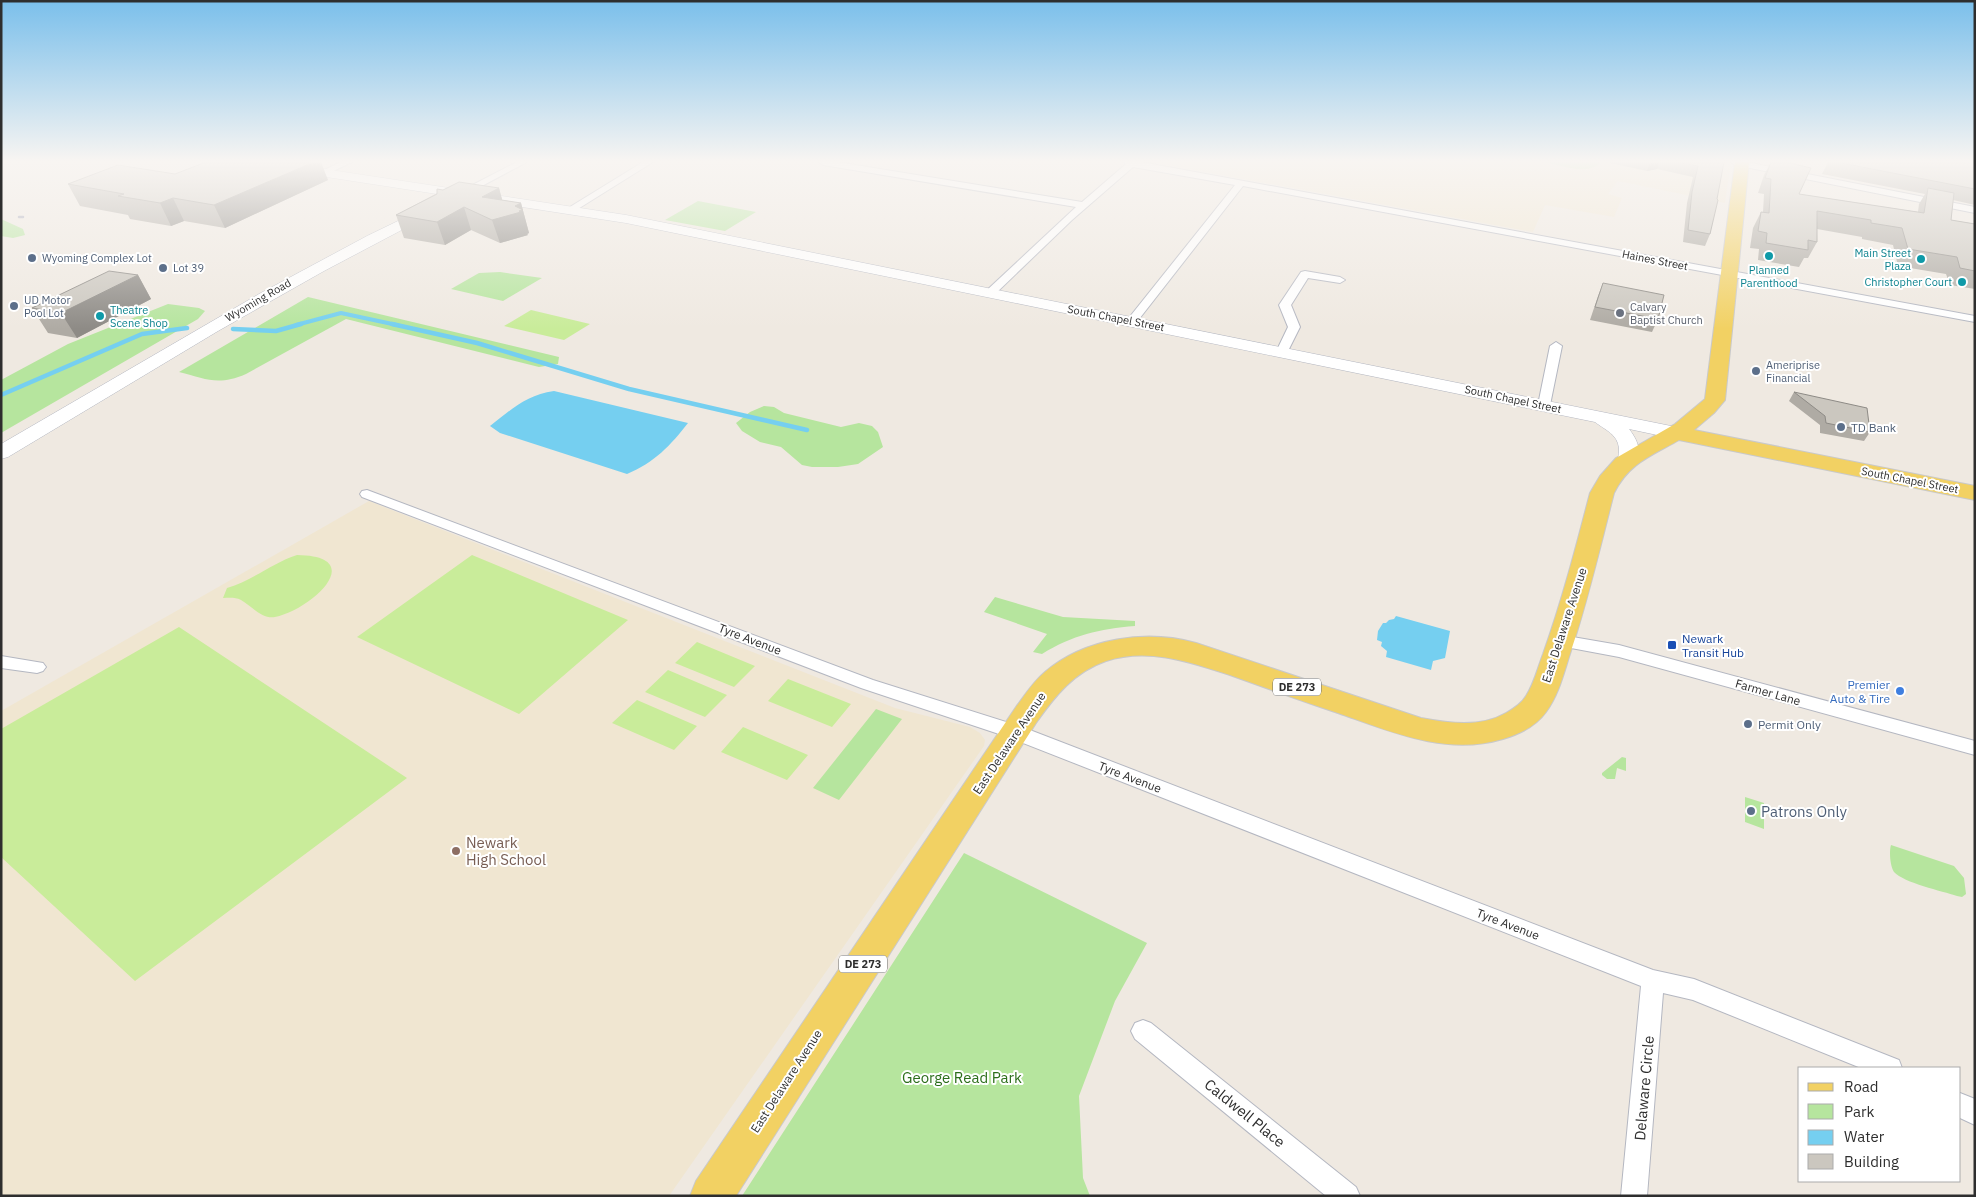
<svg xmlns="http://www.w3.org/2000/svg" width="1976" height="1197" font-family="'IBM Plex Sans',sans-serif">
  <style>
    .education { fill: #f0e6d1 }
    .green { fill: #b6e59e }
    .pitch { fill: #c9ec9a }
    .water { fill: #75cff0 }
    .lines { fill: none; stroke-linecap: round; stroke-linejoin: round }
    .stream-far1 { stroke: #75cff0; stroke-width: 4 }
    .stream { stroke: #75cff0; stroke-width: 4.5 }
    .street-casing { stroke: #b4b7c1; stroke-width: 2 }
    .secondary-casing { stroke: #b4b7c1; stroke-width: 1 }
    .primary-casing { stroke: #c9c9c9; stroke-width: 2 }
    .street { fill: #fff; fill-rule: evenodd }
    .secondary { fill: #fff; fill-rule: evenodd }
    .primary { fill: #f2d163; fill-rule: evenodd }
    .rail { stroke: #a3a6b8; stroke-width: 2.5 }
    .wall { fill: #afaba4 }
    .shaded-wall { fill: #8e8b86 }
    .building { fill: #cbc7bf; stroke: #8e8b86 }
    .culture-dot { fill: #0f9aa8; stroke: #fff; stroke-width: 2 }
    .service-dot { fill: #5c6f8a; stroke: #fff; stroke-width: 2 }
    .worship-dot { fill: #6b7280; stroke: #fff; stroke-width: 2 }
    .transit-dot { fill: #1a4fb4; stroke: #fff; stroke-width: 2 }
    .shop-dot { fill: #3f7fe0; stroke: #fff; stroke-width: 2 }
    .education-dot { fill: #8d6e63; stroke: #fff; stroke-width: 2 }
    .labels { text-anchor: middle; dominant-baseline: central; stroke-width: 4; stroke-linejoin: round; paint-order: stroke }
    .far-culture-label { font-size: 11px; fill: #0d838f; stroke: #fff; text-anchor: end }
    .far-service-label { font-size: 11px; fill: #4e5e75; stroke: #fff; text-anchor: start }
    .far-street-label { font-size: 11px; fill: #2e2e2e; stroke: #fff }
    .far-worship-label { font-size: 11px; fill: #5b616d; stroke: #fff; text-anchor: start }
    .shield { fill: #fff; stroke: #6d6d6d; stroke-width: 1 }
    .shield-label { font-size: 11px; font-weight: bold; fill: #2e2e2e }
    .service-label { font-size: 12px; fill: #4e5e75; stroke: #fff; text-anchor: start }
    .street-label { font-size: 12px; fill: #2e2e2e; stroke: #fff }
    .transit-label { font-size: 12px; fill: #164399; stroke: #fff; text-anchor: start }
    .shop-label { font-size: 12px; fill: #366cbe; stroke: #fff; text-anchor: end }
    .near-service-label { font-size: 15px; fill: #4e5e75; stroke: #fff; text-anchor: start }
    .near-education-label { font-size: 15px; fill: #785e54; stroke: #fff; text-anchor: start }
    .near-park-label { font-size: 15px; fill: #2c6e1b; stroke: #fff }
    .near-street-label { font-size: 15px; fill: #2e2e2e; stroke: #fff }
  </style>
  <rect width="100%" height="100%" fill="#efe9e1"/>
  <!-- education -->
  <path class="education" d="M 1151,162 L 1731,162 L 1725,203 L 1618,181 L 1608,194 L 1622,198 L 1614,217 L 1545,205 L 1533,232 Z
    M 369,501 L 895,708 L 970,727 L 980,733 L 985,740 L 984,746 L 669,1196 L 1,1196 L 1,711 Z"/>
  <!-- green -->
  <path class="green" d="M 1545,162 L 1595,162 L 1600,163 C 1587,176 1561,165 1545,162 Z
    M 698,201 L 756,212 L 725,231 L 665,220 Z
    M 1,219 L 23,229 L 25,235 L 13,238 L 1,236 Z
    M 500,272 L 542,278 L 503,301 L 451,289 L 479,273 Z
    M 308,297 L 559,357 L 558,364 L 539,367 L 346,319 L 246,374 C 218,386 206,379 179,372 Z
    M 168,304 L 199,308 L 205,311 L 198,319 L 1,433 L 1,380 L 68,344 Z
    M 764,406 L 774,407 L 784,413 L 841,427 L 859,423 L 872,426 L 878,432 L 883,447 L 858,464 L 838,467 L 812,467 L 802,465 L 781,447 L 760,442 L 742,431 L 736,423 L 750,412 Z
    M 995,597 L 1063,617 L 1135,621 L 1135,626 C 1099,629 1073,635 1042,654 L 1033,652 L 1047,634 L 984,612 Z
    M 876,709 L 902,719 L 839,800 L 813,788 Z
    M 1622,757 L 1626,758 L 1626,771 L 1617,768 L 1615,779 L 1607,779 L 1602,775 L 1602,773 Z
    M 1745,797 L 1764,803 L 1764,829 L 1745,822 Z
    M 1891,845 L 1954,866 L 1964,878 L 1966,894 L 1962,897 L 1957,896 C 1942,891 1904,883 1894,872 C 1890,866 1889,851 1891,845 Z
    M 964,853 L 1147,943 L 1115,1001 L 1079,1096 L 1083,1178 L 1090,1196 L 742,1196 Z"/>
  <!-- pitch -->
  <path class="pitch" d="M 531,310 L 590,324 L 564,340 L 504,326 Z
    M 297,555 C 370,556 311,610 275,617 C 261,619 252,606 241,600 C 235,597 229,598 223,598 L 227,588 C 252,581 272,563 297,555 Z
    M 472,555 L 628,620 L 519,714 L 357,637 Z
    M 179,627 L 407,778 L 135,981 L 1,857 L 1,729 Z
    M 697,642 L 755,666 L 734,687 L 675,663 Z
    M 668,670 L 727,695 L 705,717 L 645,692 Z
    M 788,679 L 851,704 L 832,727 L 768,701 Z
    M 637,700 L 697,726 L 674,750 L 612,723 Z
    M 743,727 L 808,755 L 787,780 L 721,752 Z"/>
  <!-- water -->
  <path class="water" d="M 554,391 L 688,423 C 671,445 654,463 627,474 L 500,433 L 490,426 C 512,409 526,395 554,391 Z
    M 1396,616 L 1450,631 L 1445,658 L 1433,661 L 1431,670 L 1386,657 L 1387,651 L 1381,646 L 1382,642 L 1377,640 L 1378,631 L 1383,623 L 1386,623 L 1389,620 L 1394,619 Z"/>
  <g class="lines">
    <!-- stream-far1 -->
    <path class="stream-far1" d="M 296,325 L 341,313 L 397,325"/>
    <!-- stream -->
    <path class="stream" d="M 392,324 L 477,343 L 629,389 L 807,430
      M 233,329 L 276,331 L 301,324
      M 1,395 L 142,334 L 187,328"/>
    <defs>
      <path id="street" d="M 341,162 L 352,162 L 327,174 L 321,174 L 320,172 Z
        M 517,162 L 527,162 L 465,195 L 462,196 L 457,193 Z
        M 643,162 L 653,162 L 573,212 L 567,212 L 565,210 Z
        M 819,162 L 837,162 L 1082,202 L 1126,164 L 1124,162 L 1141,162 L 1975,316 L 1975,322 L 1243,186 L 1136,323 L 1128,323 L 1126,321 L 1128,319 L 1235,185 L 1133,167 L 1072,220 L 994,295 L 990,296 L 984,293 L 986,291 L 1076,207 L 823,165 Z
        M 1731,162 L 1746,162 L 1975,207 L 1975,213 L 1735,165 Z
        M 1305,271 L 1340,277 L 1345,280 L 1340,283 L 1308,278 L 1291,305 L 1300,327 L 1286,355 L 1278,355 L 1276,352 L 1288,327 L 1279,305 L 1301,272 Z
        M 1556,342 L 1562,346 L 1550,405 L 1544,409 L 1538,405 L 1550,346 Z
        M 367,490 L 873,680 L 1022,727 L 1653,970 L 1694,979 L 1899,1060 L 1902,1068 L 1861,1068 L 1693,1000 L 1663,993 L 1647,1196 L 1621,1196 L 1641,986 L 1008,737 L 861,688 L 362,497 L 360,494 L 362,491 Z
        M 1561,635 L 1619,645 L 1975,741 L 1975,755 L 1619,657 L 1555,645 L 1553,641 L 1555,637 Z
        M 1,656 L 43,663 L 46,667 L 43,671 L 37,673 L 1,668 Z
        M 1143,1020 L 1151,1023 L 1356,1187 L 1360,1196 L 1326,1196 L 1135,1039 L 1131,1031 L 1135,1023 Z
        M 1960,1093 L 1975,1099 L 1975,1125 L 1960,1118 Z"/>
      <path id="secondary" d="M 249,162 L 278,162 L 626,215 L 1676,427 L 1683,429 L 1686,433 L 1683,437 L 1676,439 L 1629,429 C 1637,439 1643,452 1635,464 L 1628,466 L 1621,464 C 1617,459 1619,455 1619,449 C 1618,434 1605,430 1595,422 L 626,223 L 255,166 Z
        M 427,207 L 432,208 L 434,211 L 432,214 L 324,271 L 218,331 L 8,457 L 1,459 L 1,444 L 259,294 L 367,236 Z"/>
      <path id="primary" d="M 1735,162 L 1749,162 L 1725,400 L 1714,413 L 1694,430 L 1975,486 L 1975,500 L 1679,440 C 1651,456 1629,463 1614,493 C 1600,548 1587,604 1569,657 C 1563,676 1558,696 1546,712 C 1536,726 1520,734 1503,739 C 1446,756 1392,732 1338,713 C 1302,701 1266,688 1230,675 C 1190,662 1148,647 1106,661 C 1074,672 1055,696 1036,723 L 736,1196 L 690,1196 L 696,1181 L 1016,707 C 1025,695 1033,682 1045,672 C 1085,638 1146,629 1196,643 L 1421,718 C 1448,723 1480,728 1506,713 C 1513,709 1522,703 1526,696 C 1534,684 1538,667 1543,654 C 1562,601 1576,547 1590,493 L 1600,476 L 1616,458 L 1675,424 L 1705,399 Z"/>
    </defs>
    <!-- street casing -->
    <use href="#street" class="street-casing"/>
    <!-- secondary casing -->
    <use href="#secondary" class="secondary-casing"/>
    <!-- primary casing -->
    <use href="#primary" class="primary-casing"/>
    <!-- street -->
    <use href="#street" class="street"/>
    <!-- secondary -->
    <use href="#secondary" class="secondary"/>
    <!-- primary -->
    <use href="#primary" class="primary"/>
    <!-- rail -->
    <path class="rail" d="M 19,217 L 23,217"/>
  </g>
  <!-- wall -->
  <path class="wall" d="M 1611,162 L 1724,162 L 1710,234 L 1705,246 L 1683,242 L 1687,203 L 1693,177 L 1657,169 L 1647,171 L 1610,163 Z
    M 1771,162 L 1799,194 L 1918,212 L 1919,204 L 1925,194 L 1822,174 L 1828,162 L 1975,162 L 1975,205 L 1953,200 L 1951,220 L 1975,224 L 1975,289 L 1950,285 L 1946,274 L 1898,266 L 1893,245 L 1862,239 L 1862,237 L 1817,229 L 1817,242 L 1808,258 L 1804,258 L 1799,267 L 1758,260 L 1759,249 L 1750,248 L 1753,228 L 1761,212 L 1763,212 L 1764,194 L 1758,193 L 1764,175 Z
    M 175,174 L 328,180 L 225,228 L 184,221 L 171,226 L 130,219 L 128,215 L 80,206 L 68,184 Z
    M 499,188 L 502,200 L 521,203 L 529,233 L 527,234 L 528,235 L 500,243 L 471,230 L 445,245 L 404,238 L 396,215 L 443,190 Z
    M 138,275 L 151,299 L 77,338 L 48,333 L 32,308 Z
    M 1603,283 L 1658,319 L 1652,332 L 1590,320 L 1598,296 Z
    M 1794,392 L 1870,432 L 1864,441 L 1820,433 L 1820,425 L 1789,401 Z"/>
  <!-- shaded-wall -->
  <path class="shaded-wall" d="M 314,162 L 321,162 L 328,180 L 225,228 L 214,205 Z
    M 1650,162 L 1660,162 L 1657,169 L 1647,171 Z
    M 499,188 L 505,210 L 489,219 L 482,197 Z
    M 173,198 L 184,221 L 171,226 L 160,203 Z
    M 521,203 L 529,233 L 527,234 L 528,235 L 500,243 L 492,220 Z
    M 464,207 L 471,230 L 445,245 L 437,222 Z
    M 138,275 L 151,299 L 77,338 L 61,313 Z"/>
  <!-- building -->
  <path class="building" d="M 206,162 L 314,162 L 214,205 L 173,198 L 160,203 L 118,196 L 124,194 L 68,184 L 118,165 L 175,174 Z
    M 1675,162 L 1724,162 L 1717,199 L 1718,200 L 1710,234 L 1688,230 L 1692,192 L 1698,166 Z
    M 1771,162 L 1786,162 L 1811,168 L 1799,194 L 1924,213 L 1928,188 L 1954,193 L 1951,220 L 1975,224 L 1975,271 L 1960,268 L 1957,257 L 1908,249 L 1902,228 L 1871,223 L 1871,220 L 1817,211 L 1817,242 L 1808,240 L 1808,250 L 1766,243 L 1767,233 L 1758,231 L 1761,212 L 1769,213 L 1771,179 L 1765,178 Z
    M 1836,162 L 1975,162 L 1975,189 Z
    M 459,182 L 499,188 L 482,197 L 521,203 L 515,206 L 523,210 L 519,211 L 521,212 L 492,220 L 464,207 L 437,222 L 396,215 L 437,194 L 437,189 L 443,190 Z
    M 109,271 L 138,275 L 61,313 L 32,308 Z
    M 1603,283 L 1664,295 L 1658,319 L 1595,307 Z
    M 1794,392 L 1867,408 L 1870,432 L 1826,423 L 1825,416 Z"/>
  <!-- sky -->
  <linearGradient id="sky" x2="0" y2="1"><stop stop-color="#7abfeb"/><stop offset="0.49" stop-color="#f8f5f2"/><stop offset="1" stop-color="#f8f5f2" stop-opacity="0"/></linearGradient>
  <rect width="1976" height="329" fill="url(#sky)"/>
  <!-- markers -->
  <g class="culture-dot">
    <circle cx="1769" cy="256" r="5"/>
    <circle cx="1921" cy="259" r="5"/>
    <circle cx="1962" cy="282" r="5"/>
    <circle cx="100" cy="316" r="5"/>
  </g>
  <g class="service-dot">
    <circle cx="32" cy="258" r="5"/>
    <circle cx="163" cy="268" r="5"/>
    <circle cx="14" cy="306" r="5"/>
    <circle cx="1756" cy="371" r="5"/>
    <circle cx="1841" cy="427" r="5"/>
    <circle cx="1748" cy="724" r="5"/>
    <circle cx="1751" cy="811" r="5"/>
  </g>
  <circle class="worship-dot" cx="1620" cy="313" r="5"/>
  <rect class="transit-dot" x="1667" y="640" width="10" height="10" rx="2.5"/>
  <circle class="shop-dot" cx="1900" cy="691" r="5"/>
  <circle class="education-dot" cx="456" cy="851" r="5"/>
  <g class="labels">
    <!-- far-culture labels -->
    <g class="far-culture-label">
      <text x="1911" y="253">Main Street<tspan x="1911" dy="13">Plaza</tspan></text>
      <text x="1769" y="270" text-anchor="middle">Planned<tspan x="1769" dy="13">Parenthood</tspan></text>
      <text x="1952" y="282">Christopher Court</text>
      <text x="110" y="310" text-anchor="start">Theatre<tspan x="110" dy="13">Scene Shop</tspan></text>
    </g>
    <!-- far-service labels -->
    <g class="far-service-label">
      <text x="42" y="258">Wyoming Complex Lot</text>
      <text x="173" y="268">Lot 39</text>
      <text x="24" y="300">UD Motor<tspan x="24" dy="13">Pool Lot</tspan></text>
      <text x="1766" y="365">Ameriprise<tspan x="1766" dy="13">Financial</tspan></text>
    </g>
    <!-- far-street labels -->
    <g class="far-street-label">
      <text transform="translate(1655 260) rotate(11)">Haines Street</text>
      <text transform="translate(258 300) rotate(-30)">Wyoming Road</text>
      <text transform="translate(1116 318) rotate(11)">South Chapel Street</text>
      <text transform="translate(1513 399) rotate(12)">South Chapel Street</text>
      <text transform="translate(1910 480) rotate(11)">South Chapel Street</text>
    </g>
    <!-- far-worship labels -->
    <g class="far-worship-label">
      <text x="1630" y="307">Calvary<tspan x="1630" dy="13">Baptist Church</tspan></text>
    </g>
    <!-- shield labels -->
    <g class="shield">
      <rect x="1273" y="678.5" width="48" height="17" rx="4"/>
      <rect x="839" y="955.5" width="48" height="17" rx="4"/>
    </g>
    <g class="shield-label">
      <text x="1297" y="687">DE 273</text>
      <text x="863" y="964">DE 273</text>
    </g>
    <!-- service labels -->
    <g class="service-label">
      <text x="1851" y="427">TD Bank</text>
      <text x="1758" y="724">Permit Only</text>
    </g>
    <!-- street labels -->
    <g class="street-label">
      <text transform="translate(1564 625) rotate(-72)">East Delaware Avenue</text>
      <text transform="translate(750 639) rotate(21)">Tyre Avenue</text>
      <text transform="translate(1768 692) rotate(16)">Farmer Lane</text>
      <text transform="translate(1009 743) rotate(-56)">East Delaware Avenue</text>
      <text transform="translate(1130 777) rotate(21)">Tyre Avenue</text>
      <text transform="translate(1508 924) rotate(21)">Tyre Avenue</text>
      <text transform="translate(786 1081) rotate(-57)">East Delaware Avenue</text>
    </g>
    <!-- transit labels -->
    <g class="transit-label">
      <text x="1682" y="638">Newark<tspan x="1682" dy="14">Transit Hub</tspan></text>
    </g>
    <!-- shop labels -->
    <g class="shop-label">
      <text x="1890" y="684">Premier<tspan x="1890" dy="14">Auto &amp; Tire</tspan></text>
    </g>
    <!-- near-service labels -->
    <g class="near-service-label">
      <text x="1761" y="811">Patrons Only</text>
    </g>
    <!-- near-education labels -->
    <g class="near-education-label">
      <text x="466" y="842">Newark<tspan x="466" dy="17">High School</tspan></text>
    </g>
    <!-- near-park labels -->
    <g class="near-park-label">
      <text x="962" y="1077">George Read Park</text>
    </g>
    <!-- near-street labels -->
    <g class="near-street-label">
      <text transform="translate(1644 1088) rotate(-85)">Delaware Circle</text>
      <text transform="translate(1245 1113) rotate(39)">Caldwell Place</text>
    </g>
  </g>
  <!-- border -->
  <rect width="1976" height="1197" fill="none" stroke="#2e2e2e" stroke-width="5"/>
  <!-- legend -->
  <rect x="1798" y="1067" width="162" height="115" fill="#ffffff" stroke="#ababab"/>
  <rect x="1808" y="1083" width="25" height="8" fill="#f2d163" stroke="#ababab"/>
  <text x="1844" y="1092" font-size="15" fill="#2e2e2e">Road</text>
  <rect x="1808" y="1104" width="25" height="15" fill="#b6e59e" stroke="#ababab"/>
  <text x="1844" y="1117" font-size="15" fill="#2e2e2e">Park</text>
  <rect x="1808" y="1130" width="25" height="15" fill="#75cff0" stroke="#ababab"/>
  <text x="1844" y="1142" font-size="15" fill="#2e2e2e">Water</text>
  <rect x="1808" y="1154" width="25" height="15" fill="#cbc7bf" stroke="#ababab"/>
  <text x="1844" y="1167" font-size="15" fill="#2e2e2e">Building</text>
</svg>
